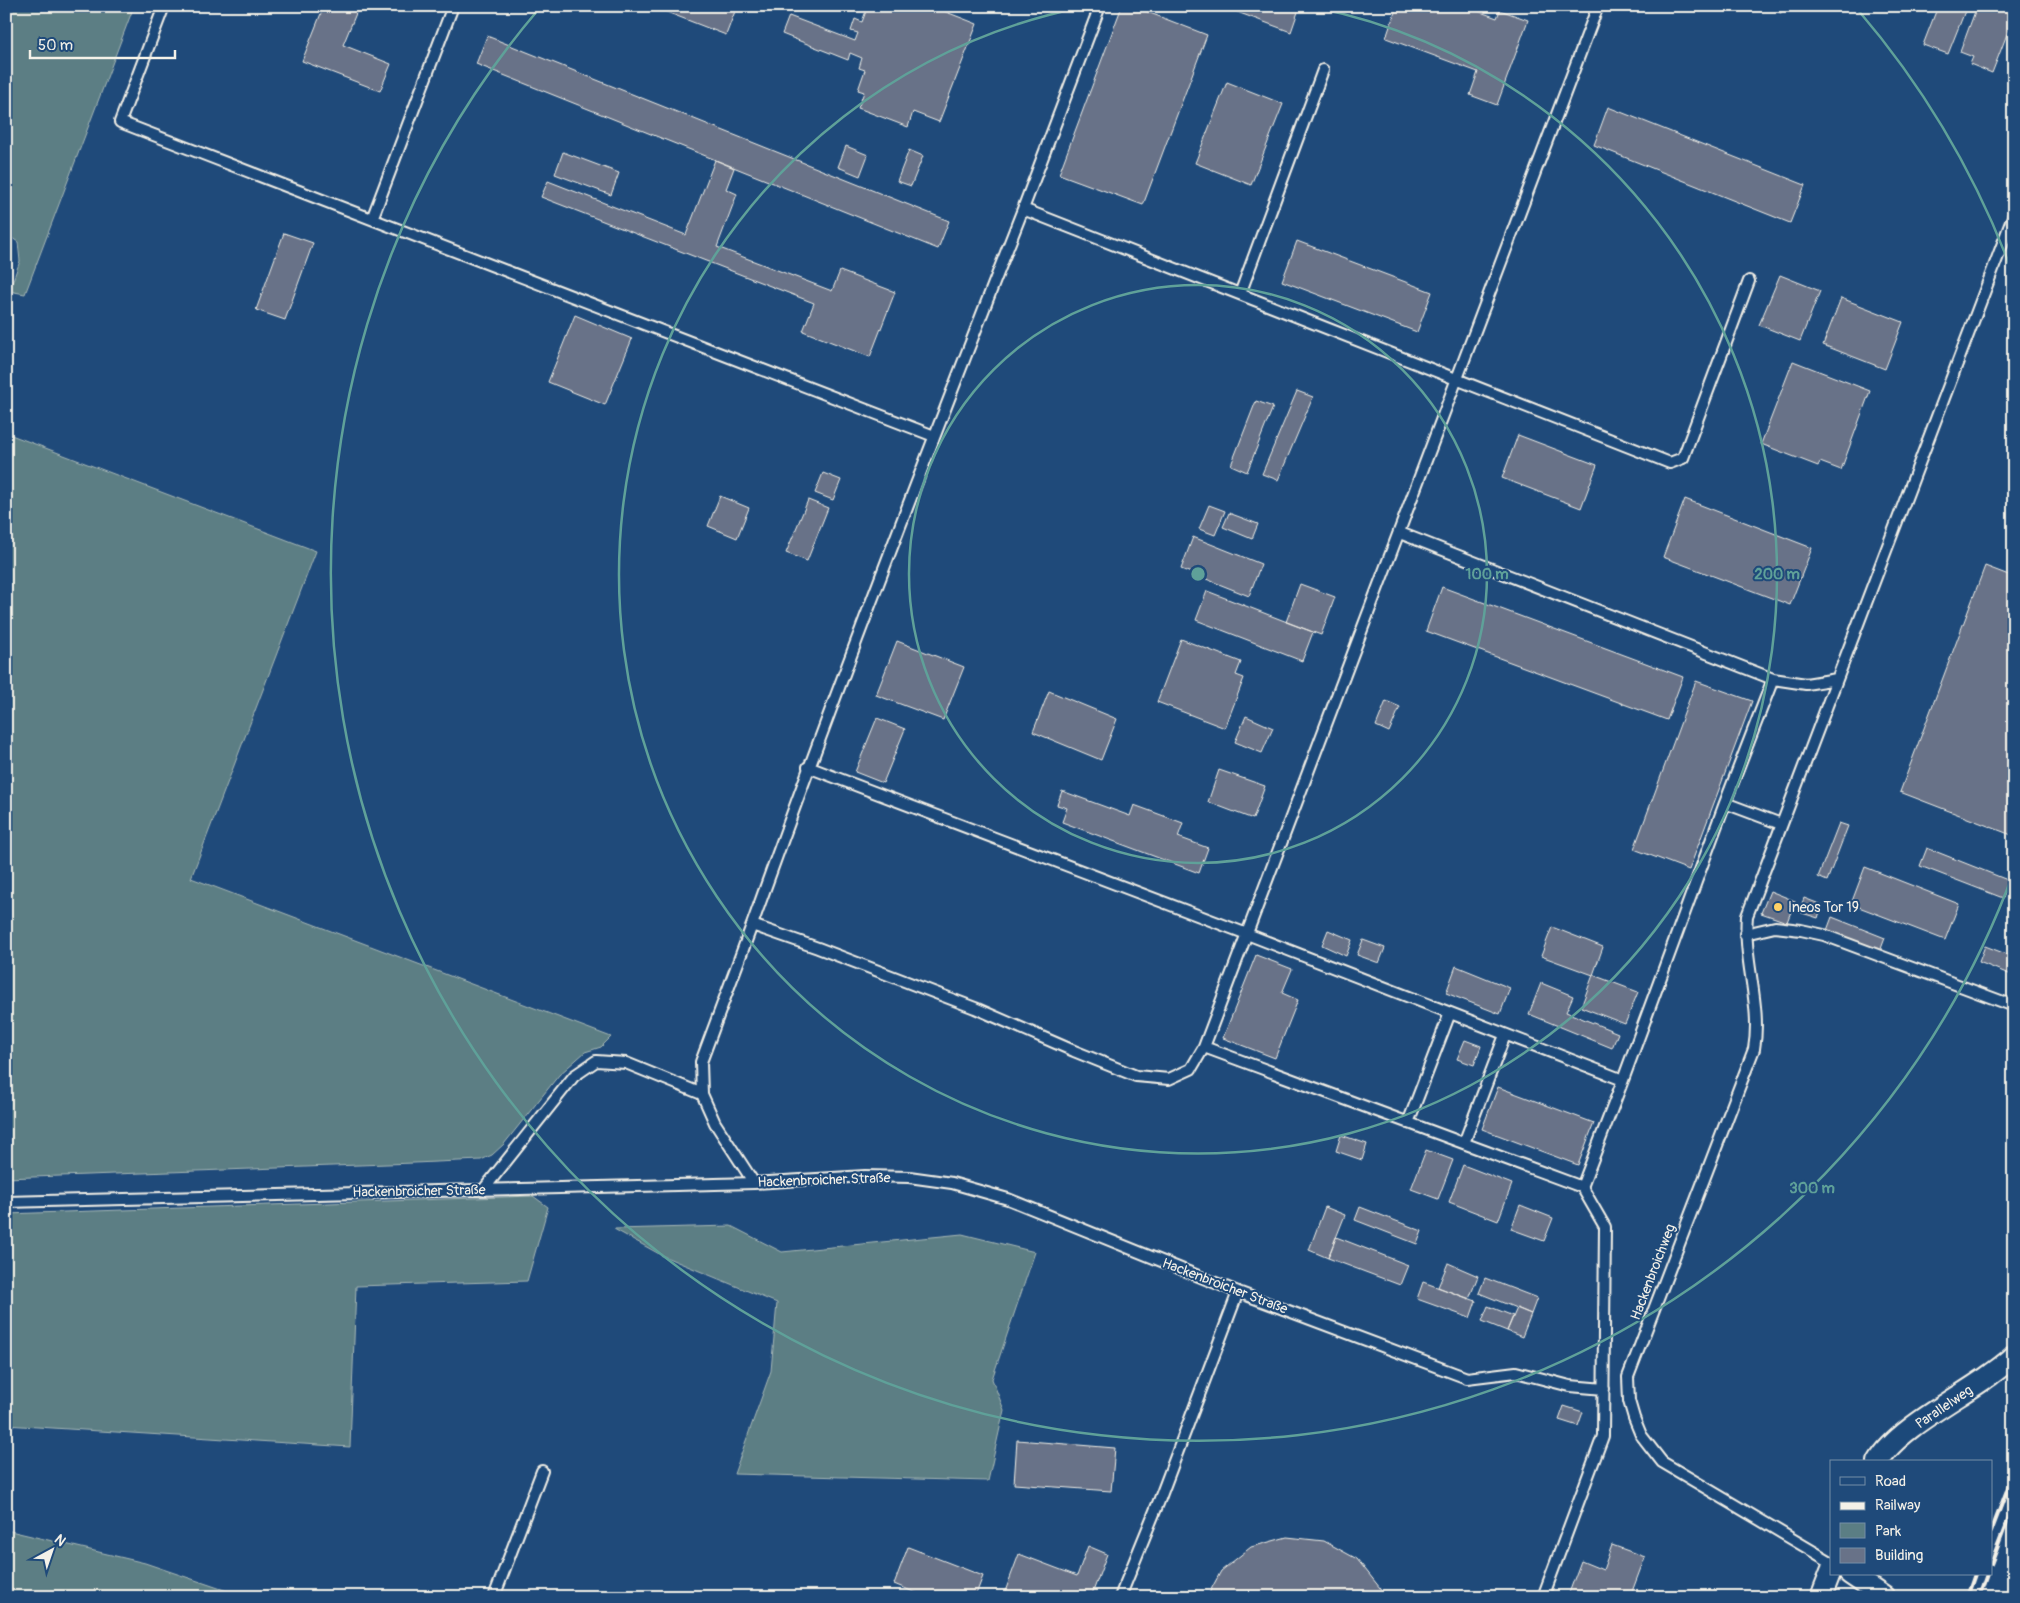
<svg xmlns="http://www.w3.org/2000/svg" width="2020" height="1603" font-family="Pangolin,sans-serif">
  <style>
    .green { fill: #5b7e84; stroke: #a8b8b6 }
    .building { fill: #687288; stroke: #f4f1e8 }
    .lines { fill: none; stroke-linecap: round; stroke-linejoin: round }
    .service-casing { stroke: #f4f1e8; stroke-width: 14 }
    .minor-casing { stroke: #f4f1e8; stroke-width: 24 }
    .service { stroke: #1f4a7a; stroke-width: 10 }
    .minor { stroke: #1f4a7a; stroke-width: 20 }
    .rail { stroke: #f4f1e8; stroke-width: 4 }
    .ring { fill: none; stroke: #5fa199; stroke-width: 2.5 }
    .poi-dot { fill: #ffd166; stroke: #1f4a7a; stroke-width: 2 }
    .labels { text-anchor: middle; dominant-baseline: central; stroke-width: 4; stroke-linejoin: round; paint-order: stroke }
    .poi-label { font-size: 14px; fill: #f4f1e8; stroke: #1f4a7a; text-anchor: start }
    .street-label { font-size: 14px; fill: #f4f1e8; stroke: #1f4a7a }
    .centre { fill: #5fa199; stroke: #1f4a7a; stroke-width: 2.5 }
    .ring-label { font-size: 15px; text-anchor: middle; font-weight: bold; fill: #5fa199; stroke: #1f4a7a; stroke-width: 4; stroke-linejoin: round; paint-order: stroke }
  </style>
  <rect width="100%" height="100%" fill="#1f4a7a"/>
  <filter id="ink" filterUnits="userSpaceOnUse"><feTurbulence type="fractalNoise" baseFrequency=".02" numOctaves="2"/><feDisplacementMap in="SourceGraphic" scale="10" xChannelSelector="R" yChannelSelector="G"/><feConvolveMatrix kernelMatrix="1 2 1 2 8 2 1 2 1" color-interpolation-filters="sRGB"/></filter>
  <g filter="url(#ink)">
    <!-- green -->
    <path class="green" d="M 6,6 L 134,6 L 25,294 L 9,291 L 20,261 L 18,242 L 6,234 Z
      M 6,433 L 316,551 L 191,878 L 611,1037 L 601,1047 L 585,1052 L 559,1075 L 504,1144 L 492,1155 L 481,1160 L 414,1163 L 6,1178 Z
      M 533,1196 L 548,1207 L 527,1281 L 356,1286 L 350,1447 L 6,1425 L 6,1214 Z
      M 731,1226 L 782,1252 L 962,1234 L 1035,1252 L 992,1379 L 1004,1410 L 988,1481 L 734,1474 L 771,1371 L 777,1303 L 663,1256 L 614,1229 Z
      M 6,1530 L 145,1563 L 236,1594 L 235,1597 L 6,1597 Z"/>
    <!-- building -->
    <path class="building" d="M 324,6 L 359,6 L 343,45 L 391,64 L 380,91 L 302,61 Z
      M 651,6 L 737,6 L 726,35 Z
      M 855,6 L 931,6 L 977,24 L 939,122 L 913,112 L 908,127 L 858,108 L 864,92 L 858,90 L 865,70 L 859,68 L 862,58 L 850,53 L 848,60 L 782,34 L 789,16 L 855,41 L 858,33 L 851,31 L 855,19 L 862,22 L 866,11 Z
      M 1122,6 L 1132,6 L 1207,35 L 1143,205 L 1059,174 Z
      M 1221,6 L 1300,6 L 1291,32 Z
      M 1397,6 L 1464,6 L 1497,18 L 1500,10 L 1528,20 L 1497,105 L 1470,95 L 1478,72 L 1386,38 Z
      M 1765,6 L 1784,6 L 1781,13 Z
      M 1938,6 L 1967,6 L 1948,54 L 1923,45 Z
      M 1977,6 L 2014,6 L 2014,16 L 1992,73 L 1970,64 L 1973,57 L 1960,52 Z
      M 487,36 L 949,221 L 938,249 L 476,64 Z
      M 1227,82 L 1283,104 L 1251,185 L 1195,163 Z
      M 1608,107 L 1805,185 L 1790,223 L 1594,145 Z
      M 846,146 L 868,155 L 860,176 L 838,167 Z
      M 909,150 L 923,156 L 911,186 L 897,181 Z
      M 563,152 L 619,173 L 611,195 L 555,174 Z
      M 715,160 L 734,168 L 726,189 L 737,194 L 717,247 L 832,291 L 840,271 L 895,292 L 870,357 L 803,331 L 814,303 L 541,197 L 548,181 L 686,235 Z
      M 284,233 L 313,243 L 285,320 L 256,310 Z
      M 1297,241 L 1432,292 L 1417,332 L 1282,281 Z
      M 1780,275 L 1820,291 L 1800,341 L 1759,325 Z
      M 1841,298 L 1903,322 L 1885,369 L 1823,345 Z
      M 575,315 L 632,339 L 605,405 L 548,382 Z
      M 1793,361 L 1870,391 L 1841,470 L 1820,462 L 1818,466 L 1761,444 Z
      M 1297,391 L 1313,397 L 1278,480 L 1262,474 Z
      M 1256,401 L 1273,407 L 1247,472 L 1231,465 Z
      M 1518,435 L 1597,465 L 1581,508 L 1502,478 Z
      M 823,473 L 841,480 L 833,500 L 815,493 Z
      M 720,496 L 749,508 L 737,538 L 708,526 Z
      M 1685,499 L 1812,548 L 1790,605 L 1663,557 Z
      M 808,500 L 828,508 L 807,561 L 786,553 Z
      M 1209,505 L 1225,511 L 1215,535 L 1199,529 Z
      M 1229,513 L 1258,524 L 1252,539 L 1223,527 Z
      M 1193,537 L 1261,564 L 1249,596 L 1181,569 Z
      M 1985,566 L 2014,577 L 2014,836 L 1900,792 Z
      M 1300,584 L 1335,597 L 1321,635 L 1286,622 Z
      M 1442,587 L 1683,677 L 1667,720 L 1426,631 Z
      M 1207,591 L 1313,632 L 1302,661 L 1196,620 Z
      M 1181,639 L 1241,662 L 1236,675 L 1244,678 L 1225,728 L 1157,702 Z
      M 897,641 L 964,667 L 943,720 L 876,695 Z
      M 1696,681 L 1752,701 L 1689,870 L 1634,849 Z
      M 1049,691 L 1117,719 L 1101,760 L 1033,732 Z
      M 1386,701 L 1400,707 L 1389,732 L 1376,726 Z
      M 1246,716 L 1273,728 L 1262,753 L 1235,742 Z
      M 877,718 L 905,729 L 883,783 L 855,772 Z
      M 1219,770 L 1265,786 L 1253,819 L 1208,802 Z
      M 1062,791 L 1130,816 L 1134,805 L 1183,823 L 1178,837 L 1208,848 L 1199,873 L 1062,822 L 1067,808 L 1057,805 Z
      M 1839,823 L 1848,826 L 1827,881 L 1818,877 Z
      M 1927,848 L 2010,881 L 2003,898 L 1920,866 Z
      M 1865,867 L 1959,904 L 1945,940 L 1851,904 Z
      M 1770,891 L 1795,901 L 1787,922 L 1761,913 Z
      M 1804,898 L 1822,905 L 1818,918 L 1799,912 Z
      M 1832,917 L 1885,938 L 1879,954 L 1826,933 Z
      M 1552,927 L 1603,947 L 1593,975 L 1541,956 Z
      M 1328,930 L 1352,940 L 1346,956 L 1322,945 Z
      M 1363,940 L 1385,948 L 1379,963 L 1357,955 Z
      M 1985,946 L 2014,957 L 2014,976 L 1979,962 Z
      M 1256,955 L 1292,969 L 1282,993 L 1298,1000 L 1275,1058 L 1223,1038 Z
      M 1456,966 L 1510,988 L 1500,1014 L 1446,993 Z
      M 1593,975 L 1638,992 L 1625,1024 L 1581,1007 Z
      M 1541,983 L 1573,996 L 1566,1012 L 1618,1033 L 1612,1048 L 1529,1014 Z
      M 1465,1040 L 1481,1046 L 1474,1065 L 1457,1059 Z
      M 1498,1087 L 1594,1123 L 1578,1165 L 1482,1129 Z
      M 1341,1135 L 1367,1144 L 1362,1160 L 1336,1151 Z
      M 1426,1150 L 1453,1160 L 1438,1199 L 1411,1189 Z
      M 1463,1165 L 1512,1184 L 1498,1221 L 1449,1202 Z
      M 1520,1205 L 1553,1218 L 1544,1241 L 1511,1229 Z
      M 1325,1207 L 1345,1215 L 1328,1258 L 1309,1250 Z
      M 1360,1207 L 1422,1231 L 1417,1244 L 1355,1220 Z
      M 1336,1237 L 1408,1265 L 1400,1285 L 1328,1258 Z
      M 1448,1263 L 1478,1276 L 1469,1299 L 1438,1287 Z
      M 1485,1278 L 1537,1298 L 1531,1314 L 1479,1293 Z
      M 1423,1282 L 1476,1301 L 1470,1318 L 1417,1299 Z
      M 1488,1306 L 1513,1316 L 1507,1331 L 1482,1321 Z
      M 1517,1308 L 1531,1314 L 1522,1337 L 1507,1331 Z
      M 1564,1406 L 1583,1412 L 1578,1426 L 1559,1420 Z
      M 1017,1440 L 1115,1448 L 1111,1491 L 1014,1484 Z
      M 1287,1537 L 1324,1541 L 1357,1559 L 1380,1588 L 1383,1597 L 1207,1597 L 1221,1571 L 1251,1547 Z
      M 1612,1545 L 1645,1557 L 1630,1597 L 1579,1597 L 1569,1593 L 1581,1561 L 1603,1570 Z
      M 1088,1546 L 1107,1554 L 1091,1597 L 1003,1597 L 1019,1554 L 1077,1576 Z
      M 908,1547 L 983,1576 L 975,1597 L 926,1597 L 894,1584 Z"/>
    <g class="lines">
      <defs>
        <path id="service" d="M 164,6 L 120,122 L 934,436
          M 1100,6 L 1023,209 L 1670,463 L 1683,458 L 1749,281
          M 1023,209 C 930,446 838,684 752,925 L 818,948 L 975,1008 L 1074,1051 L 1136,1076 L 1169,1079 L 1191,1069 L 1204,1047 L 1598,6
          M 372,219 L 453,6
          M 1240,294 L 1323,70
          M 1400,533 L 1773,679 L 1806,684 L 1837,679
          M 808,767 L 1247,934 L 1623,1080 L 1725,803 L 1781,824
          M 1725,803 L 1773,679
          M 752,925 L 701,1062 L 702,1094 L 715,1123 L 754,1183
          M 1745,934 L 1775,927 L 1801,930 L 1824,935 L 2014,1006
          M 1204,1047 L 1582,1187 L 1605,1227 L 1603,1436 L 1543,1597
          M 1408,1123 L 1450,1013
          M 1464,1143 L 1505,1035
          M 1582,1187 L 1623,1080
          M 484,1189 L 574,1076 L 596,1061 L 626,1063 L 702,1094
          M 6,1202 L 754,1183 L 865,1176 L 909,1177 L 952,1183 L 1008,1199 L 1238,1292 L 1467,1378 L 1516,1372 L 1570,1386 L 1604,1389
          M 1831,1562 L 1662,1462 L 1641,1435 L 1634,1418 L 1629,1401 L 1628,1377 L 1754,1049 C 1762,1005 1743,961 1747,916 L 2014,214
          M 494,1597 L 542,1471
          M 1120,1597 L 1159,1501 L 1238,1292"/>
        <path id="minor" d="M 1878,1462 C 1897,1429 1959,1398 1990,1375 C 1998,1369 2007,1363 2014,1356
          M 1850,1574 L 1884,1597
          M 1821,1597 L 1831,1571"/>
      </defs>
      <!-- service casing -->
      <use href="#service" class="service-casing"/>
      <!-- minor casing -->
      <use href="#minor" class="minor-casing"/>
      <!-- service -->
      <use href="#service" class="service"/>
      <!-- minor -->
      <use href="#minor" class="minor"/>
      <!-- rail -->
      <path class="rail" d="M 1991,1532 L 2014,1472
        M 1991,1564 L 2014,1504
        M 1967,1597 L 1975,1574
        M 1979,1597 L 1987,1574"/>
    </g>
  </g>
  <!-- distance rings -->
  <g class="ring">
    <circle cx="1198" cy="574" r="289"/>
    <path d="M1313 7A579 579 0 1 1 1083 7"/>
    <path d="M2014 871A868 868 0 1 1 538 10M1858 10A868 868 0 0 1 2014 277"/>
  </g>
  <!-- markers -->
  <circle class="poi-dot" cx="1778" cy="907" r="5"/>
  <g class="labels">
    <!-- poi labels -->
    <g class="poi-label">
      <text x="1788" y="907">Ineos Tor 19</text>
    </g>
    <!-- street labels -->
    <g class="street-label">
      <text transform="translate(824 1180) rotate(-2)">Hackenbroicher Straße</text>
      <text transform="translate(419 1191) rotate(-1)">Hackenbroicher Straße</text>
      <text transform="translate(1653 1272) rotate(-69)">Hackenbroichweg</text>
      <text transform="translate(1225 1286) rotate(21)">Hackenbroicher Straße</text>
      <text transform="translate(1944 1407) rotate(-34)">Parallelweg</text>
    </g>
  </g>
  <circle cx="1198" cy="574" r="8" class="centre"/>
  <g class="ring-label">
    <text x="1487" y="579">100 m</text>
    <text x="1777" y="579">200 m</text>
    <text x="1812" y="1193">300 m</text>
  </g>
  <!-- margin -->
  <rect width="2020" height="1603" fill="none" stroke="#1f4a7a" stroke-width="25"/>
  <rect x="12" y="12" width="1995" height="1578" fill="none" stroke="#f4f1e8" stroke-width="2" filter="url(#ink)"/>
  <!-- legend -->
  <rect x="1830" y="1460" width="162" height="115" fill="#1f4a7a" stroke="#748da6"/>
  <rect x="1840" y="1477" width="25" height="8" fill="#1f4a7a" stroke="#748da6"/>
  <text x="1875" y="1486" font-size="15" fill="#f4f1e8">Road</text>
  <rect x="1840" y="1502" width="25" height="8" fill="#f4f1e8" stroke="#748da6"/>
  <text x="1875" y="1510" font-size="15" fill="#f4f1e8">Railway</text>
  <rect x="1840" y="1523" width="25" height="15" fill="#5b7e84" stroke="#748da6"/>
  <text x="1875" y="1536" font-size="15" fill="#f4f1e8">Park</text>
  <rect x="1840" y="1548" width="25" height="15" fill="#687288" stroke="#748da6"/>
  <text x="1875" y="1560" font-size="15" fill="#f4f1e8">Building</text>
  <!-- north arrow -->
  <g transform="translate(52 1550) rotate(40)" stroke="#1f4a7a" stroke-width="4" paint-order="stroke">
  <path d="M0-4L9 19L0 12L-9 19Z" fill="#f4f1e8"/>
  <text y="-8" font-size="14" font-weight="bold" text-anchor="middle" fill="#f4f1e8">N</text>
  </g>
  <!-- scale -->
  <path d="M30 50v8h145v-8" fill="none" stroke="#f4f1e8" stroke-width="2.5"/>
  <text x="38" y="50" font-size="15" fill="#f4f1e8" stroke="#1f4a7a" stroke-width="4" paint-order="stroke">50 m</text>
</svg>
